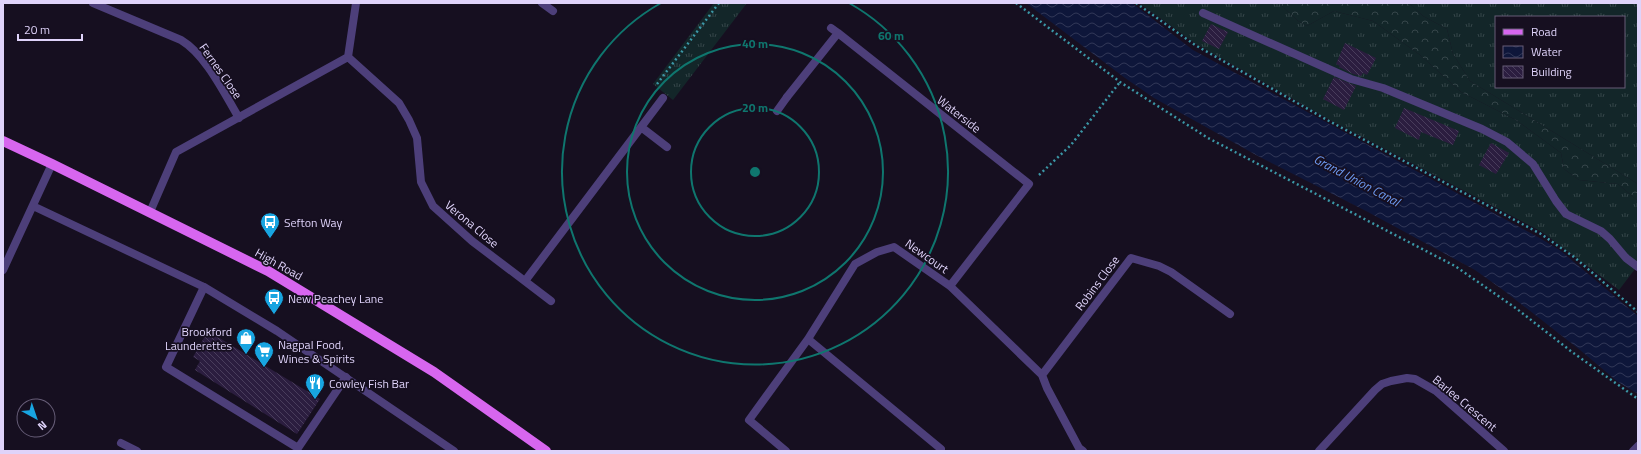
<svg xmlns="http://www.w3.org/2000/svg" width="1641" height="454" font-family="'Titillium Web',sans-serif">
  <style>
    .grass { fill: url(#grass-tufts); fill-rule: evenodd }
    .forest { fill: url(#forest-crowns) }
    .water { fill: url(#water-waves) }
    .building { fill: url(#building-back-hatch) }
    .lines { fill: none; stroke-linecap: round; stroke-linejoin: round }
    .path { stroke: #3b97a6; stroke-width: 2.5; stroke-dasharray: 2 3; stroke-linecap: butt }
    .lane { stroke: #4d3f7a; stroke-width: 8 }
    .street { stroke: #4d3f7a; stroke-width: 8 }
    .primary { stroke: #d766ef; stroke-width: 10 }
    .ring { fill: none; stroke: #0f766e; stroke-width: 2 }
    .labels { text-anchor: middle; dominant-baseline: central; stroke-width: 3.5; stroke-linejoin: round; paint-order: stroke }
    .street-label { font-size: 12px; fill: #dfd3fa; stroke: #160f20 }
    .poi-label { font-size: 12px; fill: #dfd3fa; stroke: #160f20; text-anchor: start }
    .water-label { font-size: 13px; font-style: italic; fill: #6c98ef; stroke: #160f20 }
    .centre { fill: #0f766e; stroke: #160f20; stroke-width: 2 }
    .ring-label { font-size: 12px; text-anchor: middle; font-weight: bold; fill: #0f766e; stroke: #160f20; stroke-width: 3.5; stroke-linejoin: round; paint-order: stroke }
  </style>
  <defs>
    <pattern id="grass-tufts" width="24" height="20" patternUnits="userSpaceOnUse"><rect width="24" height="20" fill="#132629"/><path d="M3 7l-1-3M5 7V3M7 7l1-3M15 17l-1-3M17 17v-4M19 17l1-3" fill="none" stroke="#354549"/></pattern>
    <pattern id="forest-crowns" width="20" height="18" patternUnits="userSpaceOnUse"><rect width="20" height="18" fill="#132629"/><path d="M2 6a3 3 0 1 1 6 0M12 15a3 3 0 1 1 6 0" fill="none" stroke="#354549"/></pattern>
    <pattern id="water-waves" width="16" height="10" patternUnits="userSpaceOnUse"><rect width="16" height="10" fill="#0e163a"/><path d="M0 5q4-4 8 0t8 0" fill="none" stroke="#313757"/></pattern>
    <pattern id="building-back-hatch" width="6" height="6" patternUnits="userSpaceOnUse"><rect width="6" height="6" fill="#2b1d3f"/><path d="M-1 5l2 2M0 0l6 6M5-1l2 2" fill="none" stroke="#493d5c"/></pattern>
  </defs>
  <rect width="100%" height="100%" fill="#160f20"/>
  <!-- grass -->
  <path class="grass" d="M 714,3 L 747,3 L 673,100 L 653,84 Z
    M 1139,3 L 1279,3 L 1298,21 L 1307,26 L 1334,11 L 1373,21 L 1420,55 L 1461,92 L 1516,120 L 1561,153 L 1564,169 L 1579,180 L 1618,184 L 1638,201 L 1638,265 L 1619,290 L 1542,232 L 1330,120 L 1196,44 Z
    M 1409,3 L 1638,3 L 1638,184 L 1470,81 L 1453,54 L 1447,29 L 1423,16 ZM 1496,17 L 1624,17 L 1624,87 L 1496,87 Z"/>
  <!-- forest -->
  <path class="forest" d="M 1279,3 L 1409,3 L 1423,16 L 1447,29 L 1453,54 L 1470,81 L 1638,184 L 1638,201 L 1618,184 L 1579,180 L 1564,169 L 1561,153 L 1516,120 L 1461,92 L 1420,55 L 1373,21 L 1334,11 L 1307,26 L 1298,21 Z"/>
  <!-- water -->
  <path class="water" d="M 1026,3 L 1132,3 L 1193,50 L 1538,237 L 1561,251 L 1638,316 L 1638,394 L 1618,382 L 1580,350 L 1503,290 L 1475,270 L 1366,211 L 1256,155 L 1154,98 L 1125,78 Z"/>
  <!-- building -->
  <path class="building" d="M 1211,24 L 1228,32 L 1219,49 L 1202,41 Z
    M 1345,43 L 1376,58 L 1367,75 L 1363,73 L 1361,76 L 1353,74 L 1339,67 L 1340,66 L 1336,64 Z
    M 1334,77 L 1356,86 L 1344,110 L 1323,99 Z
    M 1404,108 L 1459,131 L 1453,145 L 1421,132 L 1419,140 L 1395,128 Z
    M 1491,143 L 1509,153 L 1496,174 L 1479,165 Z
    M 208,331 L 320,399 L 297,434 L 195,370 L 200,361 L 193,357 Z"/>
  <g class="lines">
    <!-- path -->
    <path class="path" d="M 1016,3 L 1120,82 L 1208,138 L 1455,266 L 1517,309 L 1572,352 L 1638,399
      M 1136,3 L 1195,45 L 1329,121 L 1541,234 L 1574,257 L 1638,312
      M 657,84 L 719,3
      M 1039,175 L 1071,145 L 1120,82"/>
    <!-- lane -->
    <path class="lane" d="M 1203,13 L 1351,79 L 1383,88 L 1482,129 L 1507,142 L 1533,164 L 1556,201 L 1566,214 L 1601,231 L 1610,239 L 1626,258 L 1638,267
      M 777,111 L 787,97
      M 204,287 L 166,367 L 298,448 L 346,377
      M 121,443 L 137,451"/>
    <!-- street -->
    <path class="street" d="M 93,3 L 181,40 C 206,55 224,93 239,118
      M 542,3 L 553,11
      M 831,28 L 838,33
      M 348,57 L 399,103 L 409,120 L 417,138 L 421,182 L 433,206 L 472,241 L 551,301
      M 348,57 L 356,3
      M 787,97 L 838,33 L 1029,184 L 950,286
      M 641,127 L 667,147
      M 33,206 L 204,287 L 277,331 L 454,451
      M 150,212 L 176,152 L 348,57
      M 3,270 L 52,164
      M 525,281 L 663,98
      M 808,339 L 941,449 L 940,451
      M 1042,375 L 1131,258 L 1159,266 L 1171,272 L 1230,314
      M 786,451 L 749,420 L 808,339 L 855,264 L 877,252 L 894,247 L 950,286 L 1042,375 L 1047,388 L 1079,448 L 1083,451
      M 1319,451 L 1375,390 L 1382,384 L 1391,381 L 1407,378 L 1415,379 L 1436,391 L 1504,451
      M 1633,451 L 1638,446"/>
    <!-- primary -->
    <path class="primary" d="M 3,141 L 52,164 L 268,271 L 434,372 L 546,451"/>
  </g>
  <!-- distance rings -->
  <g class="ring">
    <circle cx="755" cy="172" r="64"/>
    <circle cx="755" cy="172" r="128"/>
    <path d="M849 3A193 193 0 1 1 661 3"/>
  </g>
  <!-- icons -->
  <defs>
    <symbol id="bus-pin" viewBox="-11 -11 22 30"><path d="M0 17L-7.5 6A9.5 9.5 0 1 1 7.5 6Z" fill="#18a5e1" stroke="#160f20"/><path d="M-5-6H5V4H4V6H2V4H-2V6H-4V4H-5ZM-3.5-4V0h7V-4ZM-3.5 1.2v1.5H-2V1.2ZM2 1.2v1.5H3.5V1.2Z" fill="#fff"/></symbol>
    <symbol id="shop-pin" viewBox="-11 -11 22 30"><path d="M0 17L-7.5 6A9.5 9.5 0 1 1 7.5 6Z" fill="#18a5e1" stroke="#160f20"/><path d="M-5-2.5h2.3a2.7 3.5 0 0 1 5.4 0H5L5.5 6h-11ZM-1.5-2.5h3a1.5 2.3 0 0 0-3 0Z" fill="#fff"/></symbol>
    <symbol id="supermarket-pin" viewBox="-11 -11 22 30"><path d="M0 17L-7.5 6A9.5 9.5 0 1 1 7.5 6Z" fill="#18a5e1" stroke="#160f20"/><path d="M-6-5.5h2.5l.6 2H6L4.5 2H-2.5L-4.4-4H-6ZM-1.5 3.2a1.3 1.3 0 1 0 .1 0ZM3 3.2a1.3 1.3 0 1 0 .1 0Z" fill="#fff"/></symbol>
    <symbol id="restaurant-pin" viewBox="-11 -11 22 30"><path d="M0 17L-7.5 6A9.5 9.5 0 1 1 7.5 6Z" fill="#18a5e1" stroke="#160f20"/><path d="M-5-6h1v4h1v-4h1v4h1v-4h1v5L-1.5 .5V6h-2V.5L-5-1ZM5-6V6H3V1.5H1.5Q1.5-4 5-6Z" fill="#fff"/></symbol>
  </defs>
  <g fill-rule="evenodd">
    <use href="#bus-pin" x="259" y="211" width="22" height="30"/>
    <use href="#bus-pin" x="263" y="287" width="22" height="30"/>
    <use href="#shop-pin" x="235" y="327" width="22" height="30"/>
    <use href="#supermarket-pin" x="253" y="340" width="22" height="30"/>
    <use href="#restaurant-pin" x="304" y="372" width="22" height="30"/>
  </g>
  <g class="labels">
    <!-- street labels -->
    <g class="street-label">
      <text transform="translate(221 71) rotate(55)">Fernes Close</text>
      <text transform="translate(959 114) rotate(38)">Waterside</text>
      <text transform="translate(472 224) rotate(40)">Verona Close</text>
      <text transform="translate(927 256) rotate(35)">Newcourt</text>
      <text transform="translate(279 264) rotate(29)">High Road</text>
      <text transform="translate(1097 283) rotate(-53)">Robins Close</text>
      <text transform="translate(1465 403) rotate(40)">Barlee Crescent</text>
    </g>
    <!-- poi labels -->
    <g class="poi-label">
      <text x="284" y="222">Sefton Way</text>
      <text x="288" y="298">New Peachey Lane</text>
      <text x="232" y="331" text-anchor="end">Brookford<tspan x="232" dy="14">Launderettes</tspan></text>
      <text x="278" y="344">Nagpal Food,<tspan x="278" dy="14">Wines &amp; Spirits</tspan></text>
      <text x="329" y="383">Cowley Fish Bar</text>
    </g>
    <!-- water labels -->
    <g class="water-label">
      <text transform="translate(1357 180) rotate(28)">Grand Union Canal</text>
    </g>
  </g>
  <circle cx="755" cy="172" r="6" class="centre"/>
  <g class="ring-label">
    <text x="891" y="40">60 m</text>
    <text x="755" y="48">40 m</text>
    <text x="755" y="112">20 m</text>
  </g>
  <!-- border -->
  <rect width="1641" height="454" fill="none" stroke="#dfd3fa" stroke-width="8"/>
  <!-- legend -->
  <rect x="1495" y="16" width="130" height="72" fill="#160f20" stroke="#665d77"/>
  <rect x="1503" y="29" width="20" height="6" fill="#d766ef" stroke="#665d77"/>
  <text x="1531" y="36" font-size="12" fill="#dfd3fa">Road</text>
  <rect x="1503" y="46" width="20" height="12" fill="url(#water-waves)" stroke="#665d77"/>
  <text x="1531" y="56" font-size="12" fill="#dfd3fa">Water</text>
  <rect x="1503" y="66" width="20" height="12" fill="url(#building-back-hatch)" stroke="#665d77"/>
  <text x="1531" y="76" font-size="12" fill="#dfd3fa">Building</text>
  <!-- north arrow -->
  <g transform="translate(36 418) rotate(140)"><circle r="19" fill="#160f20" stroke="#665d77"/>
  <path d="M0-3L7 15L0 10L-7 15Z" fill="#18a5e1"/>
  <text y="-6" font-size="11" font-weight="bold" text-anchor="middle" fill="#dfd3fa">N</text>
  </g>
  <!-- scale -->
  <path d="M18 34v6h64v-6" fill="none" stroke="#dfd3fa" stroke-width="2"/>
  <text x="24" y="34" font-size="12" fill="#dfd3fa" stroke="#160f20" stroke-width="3" paint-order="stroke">20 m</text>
</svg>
